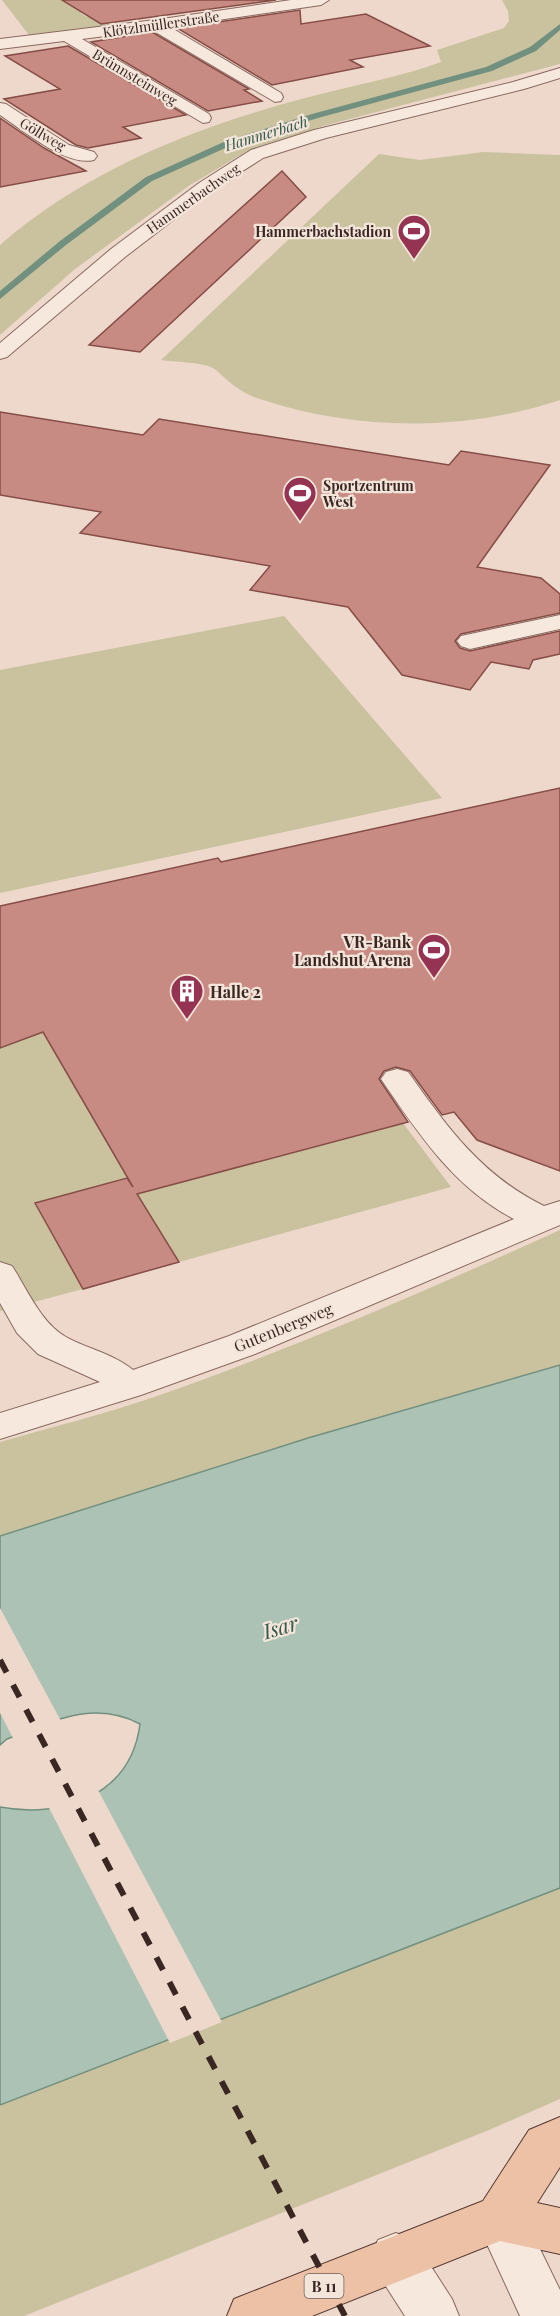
<svg xmlns="http://www.w3.org/2000/svg" width="560" height="2316" font-family="'Playfair Display',serif">
  <style>
    .green { fill: #cac29f }
    .water { fill: #abc2b4; stroke: #72907f; stroke-width: 1.5 }
    .pier { fill: #edd8cb }
    .lines { fill: none; stroke-linecap: round; stroke-linejoin: round }
    .stream { fill: #72907f; fill-rule: evenodd }
    .building { fill: #c88b83; stroke: #864d47; stroke-width: 1.5 }
    .minor-casing { stroke: #896960; stroke-width: 2 }
    .major-casing { stroke: #573933; stroke-width: 2 }
    .minor { fill: #f7e8de; fill-rule: evenodd }
    .major { fill: #ecc1a6; fill-rule: evenodd }
    .rail { stroke: #3a2622; stroke-width: 6; stroke-dasharray: 14 14; stroke-linecap: butt }
    .labels { text-anchor: middle; dominant-baseline: central; stroke-width: 4.5; stroke-linejoin: round; paint-order: stroke }
    .far-street-label { font-size: 14px; fill: #3a2622; stroke: #f4e5da }
    .far-poi-label { font-size: 14px; font-weight: bold; fill: #3a2622; stroke: #f4e5da; text-anchor: end }
    .far-water-label { font-size: 15px; font-style: italic; fill: #33594b; stroke: #f4e5da }
    .shield { fill: #f4e5da; stroke: #725f59; stroke-width: 1.5 }
    .shield-label { font-size: 15px; font-weight: bold; fill: #3a2622 }
    .poi-label { font-size: 16px; font-weight: bold; fill: #3a2622; stroke: #f4e5da; text-anchor: end }
    .street-label { font-size: 16px; fill: #3a2622; stroke: #f4e5da }
    .near-water-label { font-size: 21px; font-style: italic; fill: #33594b; stroke: #f4e5da }
  </style>
  <rect width="100%" height="100%" fill="#edd8cb"/>
  <!-- green -->
  <path class="green" d="M 2,0 L 62,0 L 83,12 L 80,13 L 87,17 L 110,13 L 123,23 L 29,35 Z
    M 502,0 L 560,0 L 560,64 L 323,126 L 246,152 L 190,185 L 75,269 L 0,335 L 0,245 C 86,170 196,127 305,98 C 350,86 397,78 441,62 L 437,50 L 504,28 L 509,21 L 508,11 Z
    M 483,152 L 560,155 L 560,400 C 464,432 356,431 260,399 C 246,395 235,387 225,378 C 221,375 216,369 211,367 C 196,362 177,362 161,360 L 379,154 L 420,160 Z
    M 284,616 L 442,798 L 0,893 L 0,670 Z
    M 0,957 L 128,1178 L 35,1203 L 83,1289 L 0,1311 Z
    M 403,1123 L 451,1187 L 179,1262 L 137,1194 Z
    M 560,1230 L 560,1365 L 308,1438 L 0,1536 L 0,1442 C 52,1427 105,1414 157,1396 C 294,1348 428,1290 560,1230 Z
    M 560,1888 L 560,2099 L 489,2130 L 24,2316 L 0,2316 L 0,2105 Z"/>
  <!-- water -->
  <path class="water" d="M 560,1365 L 560,1888 L 0,2105 L 0,1807 C 63,1819 131,1795 140,1724 C 94,1699 51,1722 7,1739 L 0,1745 L 0,1536 L 308,1438 Z"/>
  <!-- pier -->
  <path class="pier" d="M 0,1608 L 61,1721 L 14,1740 L 0,1713 Z
    M 98,1790 L 222,2022 L 170,2043 L 48,1806 Z"/>
  <g class="lines">
    <!-- stream -->
    <path class="stream" d="M 560,24 L 560,30 L 536,51 L 492,71 L 318,118 L 232,145 L 152,181 L 66,245 L 0,299 L 0,291 L 60,241 L 146,177 L 226,141 L 312,114 L 486,67 L 530,47 Z"/>
  </g>
  <!-- building -->
  <path class="building" d="M 62,0 L 276,0 L 101,24 Z
    M 300,10 L 301,24 L 366,14 L 430,46 L 350,60 L 363,67 L 272,85 L 177,28 Z
    M 152,32 L 249,89 L 244,90 L 262,101 L 208,111 L 91,42 Z
    M 68,46 L 186,115 L 123,127 L 141,138 L 88,148 L 76,145 L 4,99 L 60,89 L 5,56 Z
    M 0,118 L 44,148 L 86,171 L 0,187 Z
    M 282,171 L 306,197 L 140,352 L 89,345 Z
    M 0,412 L 143,435 L 159,419 L 449,465 L 461,451 L 550,465 L 477,567 L 541,578 L 560,594 L 560,613 L 461,634 L 455,641 L 460,648 L 470,651 L 560,631 L 560,654 L 533,660 L 529,669 L 491,662 L 470,690 L 402,675 L 348,607 L 250,590 L 270,566 L 80,533 L 101,512 L 0,495 Z
    M 560,788 L 560,1171 L 477,1140 L 454,1112 L 442,1115 L 410,1071 L 396,1067 L 384,1071 L 379,1079 L 408,1122 L 137,1194 L 179,1262 L 83,1289 L 35,1203 L 127,1178 L 133,1187 L 43,1032 L 0,1048 L 0,906 L 218,858 L 221,862 Z"/>
  <g class="lines">
    <defs>
      <path id="minor" d="M 291,0 L 329,0 L 321,5 L 170,27 L 281,93 L 283,97 L 281,101 L 275,102 L 152,30 L 82,39 L 209,114 L 211,118 L 209,122 L 203,123 L 64,41 L 0,49 L 0,39 L 155,20 Z
        M 560,68 L 560,78 L 524,89 L 326,138 L 263,158 L 211,191 L 125,257 L 7,357 L 0,359 L 0,343 L 111,249 L 199,183 L 251,150 L 314,130 L 513,82 Z
        M 0,103 L 6,104 L 69,145 L 94,152 L 97,156 L 94,160 C 66,167 23,130 0,115 Z
        M 560,615 L 560,629 L 470,649 L 461,646 L 457,641 L 461,636 Z
        M 397,1069 L 408,1072 C 448,1128 481,1175 544,1206 L 560,1201 L 560,1225 L 255,1354 L 141,1395 L 0,1439 L 0,1413 L 100,1382 L 38,1354 L 17,1333 L 0,1303 L 0,1262 L 12,1266 C 27,1289 41,1323 66,1337 C 88,1349 114,1354 133,1370 L 229,1336 L 514,1219 C 454,1188 418,1133 381,1079 L 386,1072 Z
        M 500,2195 L 517,2202 L 560,2290 L 560,2316 L 520,2316 L 475,2218 L 483,2202 Z
        M 396,2233 L 414,2240 L 452,2299 L 459,2316 L 405,2316 L 378,2274 L 371,2257 L 378,2240 Z"/>
      <path id="major" d="M 560,2117 L 560,2167 L 537,2203 L 560,2208 L 560,2254 L 500,2241 L 312,2316 L 227,2316 L 234,2299 L 483,2201 L 529,2130 Z"/>
    </defs>
    <!-- minor casing -->
    <use href="#minor" class="minor-casing"/>
    <!-- major casing -->
    <use href="#major" class="major-casing"/>
    <!-- minor -->
    <use href="#minor" class="minor"/>
    <!-- major -->
    <use href="#major" class="major"/>
    <!-- rail -->
    <path class="rail" d="M 0,1660 L 345,2316"/>
  </g>
  <!-- icons -->
  <defs>
    <symbol id="stadium-pin" viewBox="-11 -11 22 30"><path d="M0 17L-7.5 6A9.5 9.5 0 1 1 7.5 6Z" fill="#943352" stroke="#f4e5da"/><path d="M0-5a6.5 5 0 1 0 0 10a6.5 5 0 1 0 0-10ZM-3.5-1.8h7v3.6h-7Z" fill="#fff"/></symbol>
    <symbol id="building-pin" viewBox="-11 -11 22 30"><path d="M0 17L-7.5 6A9.5 9.5 0 1 1 7.5 6Z" fill="#943352" stroke="#f4e5da"/><path d="M-4-6H4V6H1V3H-1V6H-4ZM-2.5-4.3h1.7v1.8h-1.7ZM.8-4.3h1.7v1.8H.8ZM-2.5-1h1.7V.8h-1.7ZM.8-1h1.7V.8H.8Z" fill="#fff"/></symbol>
  </defs>
  <g fill-rule="evenodd">
    <use href="#stadium-pin" x="395" y="212" width="38" height="52"/>
    <use href="#stadium-pin" x="281" y="474" width="38" height="52"/>
    <use href="#stadium-pin" x="415" y="931" width="38" height="52"/>
    <use href="#building-pin" x="168" y="972" width="38" height="52"/>
  </g>
  <g class="labels">
    <!-- far-street labels -->
    <g class="far-street-label">
      <text transform="translate(161 24) rotate(-8)">Klötzlmüllerstraße</text>
      <text transform="translate(135 77) rotate(31)">Brünnsteinweg</text>
      <text transform="translate(43 134) rotate(31)">Göllweg</text>
      <text transform="translate(193 198) rotate(-35)">Hammerbachweg</text>
    </g>
    <!-- far-poi labels -->
    <g class="far-poi-label">
      <text x="391" y="231">Hammerbachstadion</text>
      <text x="323" y="485" text-anchor="start">Sportzentrum<tspan x="323" dy="16">West</tspan></text>
    </g>
    <!-- far-water labels -->
    <g class="far-water-label">
      <text transform="translate(266 133) rotate(-17)">Hammerbach</text>
    </g>
    <!-- shield labels -->
    <rect class="shield" x="304.5" y="2274" width="39" height="24" rx="4.5"/>
    <g class="shield-label">
      <text x="324" y="2286">B 11</text>
    </g>
    <!-- poi labels -->
    <g class="poi-label">
      <text x="411" y="941">VR-Bank<tspan x="411" dy="18">Landshut Arena</tspan></text>
      <text x="210" y="991" text-anchor="start">Halle 2</text>
    </g>
    <!-- street labels -->
    <g class="street-label">
      <text transform="translate(283 1327) rotate(-22)">Gutenbergweg</text>
    </g>
    <!-- near-water labels -->
    <g class="near-water-label">
      <text transform="translate(280 1626) rotate(-16)">Isar</text>
    </g>
  </g>
</svg>
